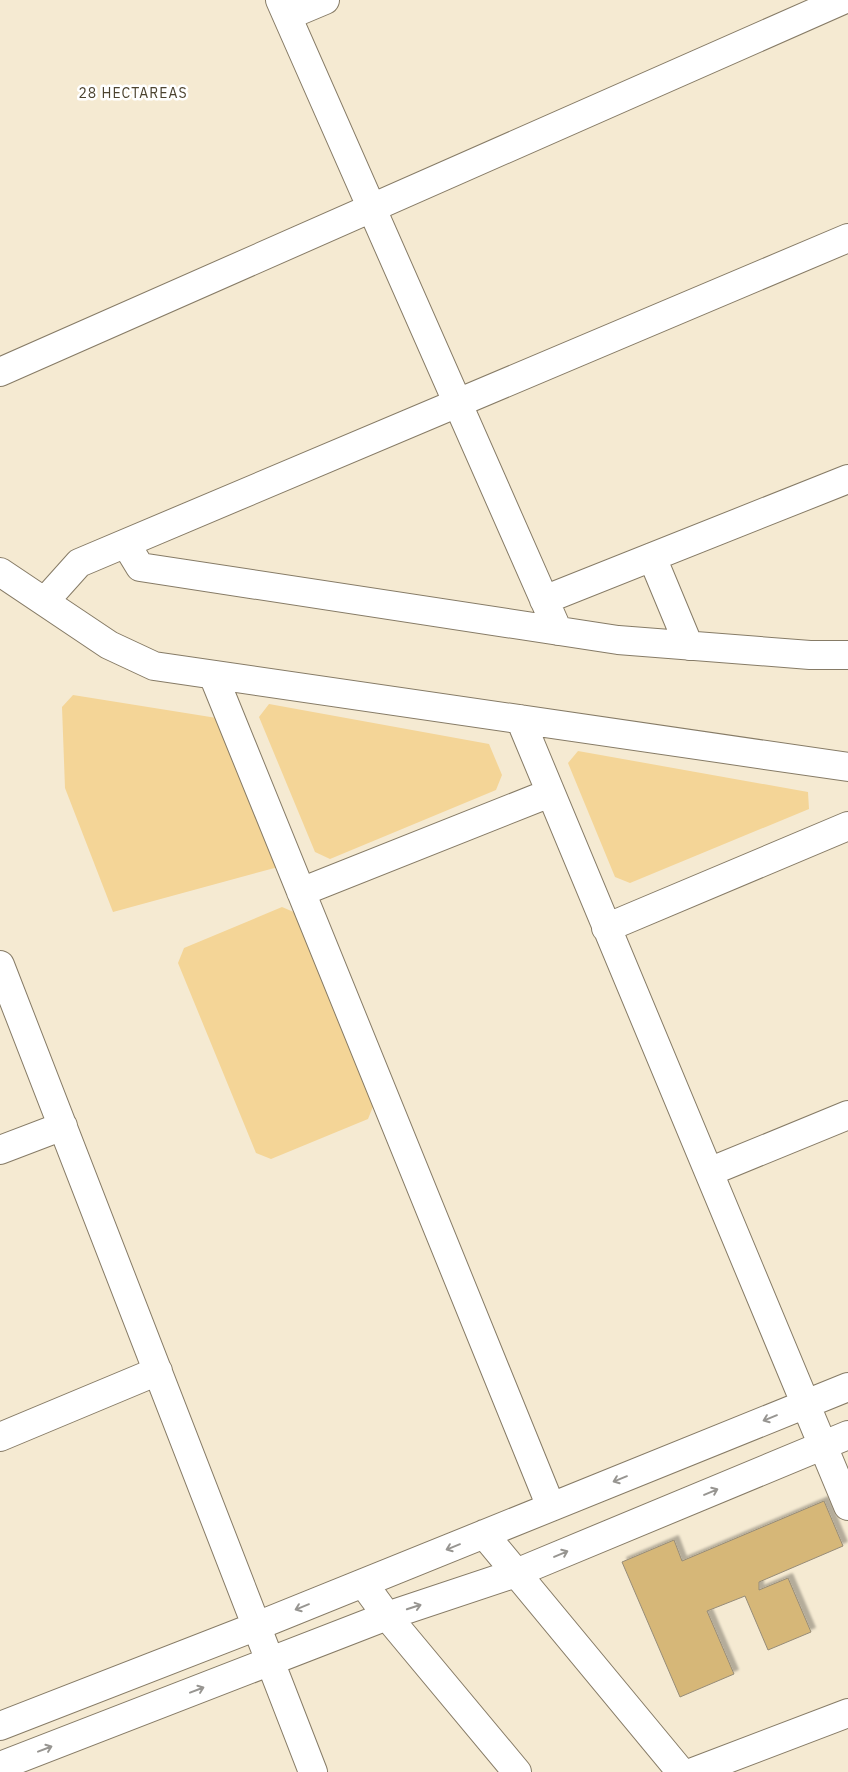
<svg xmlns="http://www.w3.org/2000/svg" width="848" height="1772" font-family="'IBM Plex Sans',sans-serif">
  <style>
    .green { fill: #f4d597 }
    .building { fill: #d6b778; stroke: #978c77; filter: url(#shadow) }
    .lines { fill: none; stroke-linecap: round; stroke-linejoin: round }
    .street-casing { stroke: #867b66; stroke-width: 30 }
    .street { stroke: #fff; stroke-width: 28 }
    .oneway { stroke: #979591 }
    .labels { text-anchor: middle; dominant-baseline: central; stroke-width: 5; stroke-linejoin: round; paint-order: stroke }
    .neighbourhood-label { font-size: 14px; letter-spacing: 1px; fill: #4c432f; stroke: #fff }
  </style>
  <defs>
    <filter id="shadow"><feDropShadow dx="4.5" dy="-4.5" stdDeviation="1" flood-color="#0004"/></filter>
  </defs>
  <rect width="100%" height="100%" fill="#f5ead2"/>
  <!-- green -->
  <path class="green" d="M 73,695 L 223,719 L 282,866 L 113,912 L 65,788 L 62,707 Z
    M 269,704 L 489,744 L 502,775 L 496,790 L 330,859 L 315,852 L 259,717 Z
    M 578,751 L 808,792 L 809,809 L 630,883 L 615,877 L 568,763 Z
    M 282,907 L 296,913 L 374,1104 L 368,1119 L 271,1159 L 256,1153 L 178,963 L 184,948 Z"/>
  <!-- building -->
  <path class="building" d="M 824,1501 L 843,1546 L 759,1582 L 759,1590 L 788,1578 L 811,1632 L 768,1650 L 745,1596 L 707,1611 L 734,1674 L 680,1697 L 622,1562 L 674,1540 L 682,1561 Z"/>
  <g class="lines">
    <defs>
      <path id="street" d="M 280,0 L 558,631
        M 287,16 L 325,0
        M 0,372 L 843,0
        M 126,544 L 140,567 L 618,640 L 810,655 L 848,655
        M 652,557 L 689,646
        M 0,572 L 109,645 L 154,666 L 848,767
        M 544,600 L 848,479
        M 45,601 L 79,563 L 848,238
        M 213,675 L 551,1507
        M 520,719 L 848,1506
        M 301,892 L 550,793
        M 606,928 L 848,826
        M 0,965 L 313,1772
        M 0,1150 L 63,1126
        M 709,1172 L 848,1115
        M 0,1437 L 158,1371
        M 484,1534 L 681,1772
        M 363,1583 L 387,1616 L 517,1772
        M 0,1726 L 257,1626 L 848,1387
        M 0,1766 L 387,1616 L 516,1573 L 848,1435
        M 693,1772 L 848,1713"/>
    </defs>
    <!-- street casing -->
    <use href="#street" class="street-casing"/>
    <!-- street -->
    <use href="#street" class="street"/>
  </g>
  <!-- one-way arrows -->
  <defs><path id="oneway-shaft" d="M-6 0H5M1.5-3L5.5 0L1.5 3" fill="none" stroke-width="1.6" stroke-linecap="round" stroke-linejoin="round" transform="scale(1.25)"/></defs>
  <g class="oneway">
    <use href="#oneway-shaft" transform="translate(770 1418) rotate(158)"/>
    <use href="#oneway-shaft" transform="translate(620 1479) rotate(158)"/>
    <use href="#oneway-shaft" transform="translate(711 1492) rotate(-23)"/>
    <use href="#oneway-shaft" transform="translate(453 1547) rotate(158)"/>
    <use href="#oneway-shaft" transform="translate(561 1554) rotate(-23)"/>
    <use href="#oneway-shaft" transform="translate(302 1607) rotate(158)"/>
    <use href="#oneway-shaft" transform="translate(414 1607) rotate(-18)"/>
    <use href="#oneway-shaft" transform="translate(197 1690) rotate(-21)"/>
    <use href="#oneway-shaft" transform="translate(45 1749) rotate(-21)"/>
  </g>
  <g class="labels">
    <!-- neighbourhood labels -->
    <g class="neighbourhood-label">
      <text x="133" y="93">28 HECTAREAS</text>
    </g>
  </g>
</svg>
